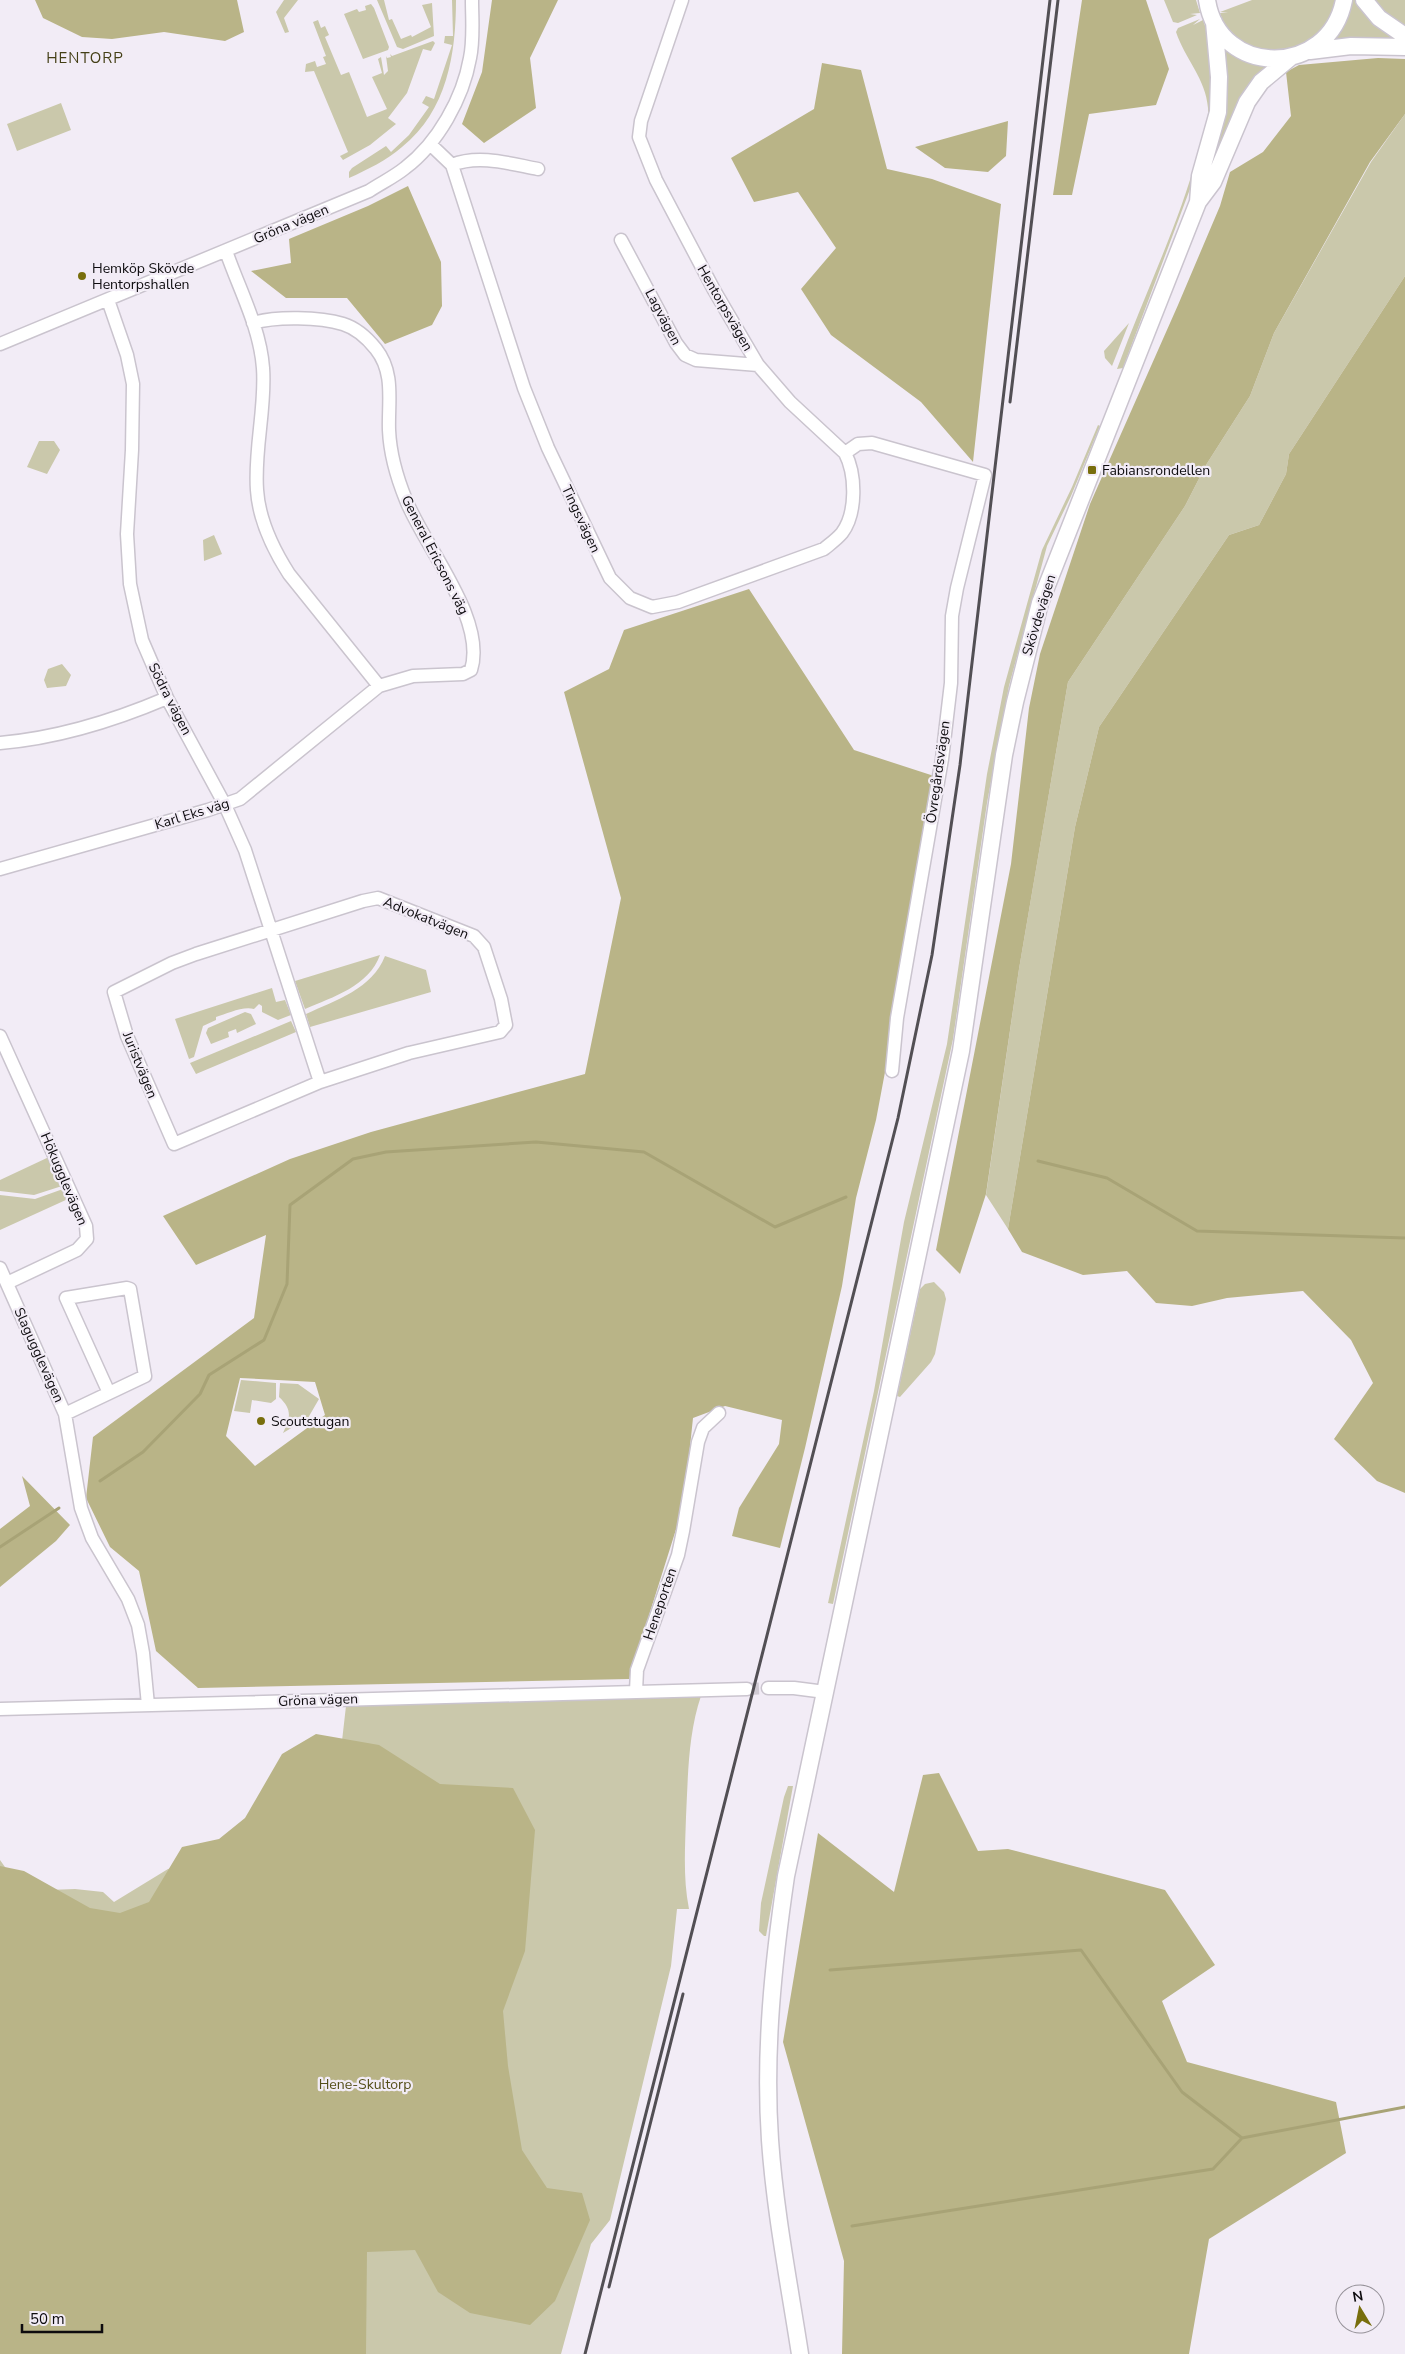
<svg xmlns="http://www.w3.org/2000/svg" width="1405" height="2354" font-family="'Nunito Sans',sans-serif">
  <style>
    .green { fill: #cac8ab }
    .forest { fill: #b9b487; fill-rule: evenodd }
    .lines { fill: none; stroke-linecap: round; stroke-linejoin: round }
    .stream { stroke: #a8a376; stroke-width: 3 }
    .minor-tunnel { stroke: #d0cad3; stroke-width: 12; stroke-dasharray: 12 6; stroke-linecap: butt }
    .minor-casing { stroke: #cac4ce; stroke-width: 15 }
    .major-casing { stroke: #cac4ce; stroke-width: 19 }
    .minor { stroke: #fff; stroke-width: 12 }
    .major { stroke: #fff; stroke-width: 16 }
    .rail { stroke: #524f54; stroke-width: 3 }
    .poi-dot { fill: #786e0c; stroke: #f2ecf6; stroke-width: 2 }
    .labels { text-anchor: middle; dominant-baseline: central; stroke-width: 4.5; stroke-linejoin: round; paint-order: stroke }
    .street-label { font-size: 14px; fill: #0d0b0e; stroke: #f2ecf6 }
    .poi-label { font-size: 14px; fill: #0d0b0e; stroke: #f2ecf6; text-anchor: start }
    .park-label { font-size: 14px; fill: #554f19; stroke: #f2ecf6 }
    .neighbourhood-label { font-size: 15px; letter-spacing: 1px; fill: #443f16; stroke: #f2ecf6 }
  </style>
  <rect width="100%" height="100%" fill="#f2ecf6"/>
  <!-- green -->
  <path class="green" d="M 284,0 L 298,0 L 284,18 L 289,32 L 285,33 L 276,12 Z
    M 377,0 L 384,0 L 389,20 L 392,19 L 401,39 L 411,35 L 412,37 L 431,27 L 422,5 L 432,3 L 434,36 L 403,49 L 397,47 Z
    M 452,0 L 456,0 C 456,54 447,111 402,147 C 387,160 367,170 349,178 L 349,172 L 352,168 L 386,146 L 391,152 L 409,135 L 429,107 L 422,103 L 426,96 L 434,99 L 452,45 L 444,43 L 445,36 L 453,36 Z
    M 1164,0 L 1196,0 L 1200,13 L 1190,14 L 1197,15 L 1178,23 L 1173,22 Z
    M 1252,0 L 1339,0 L 1326,30 L 1292,52 L 1255,50 L 1236,40 L 1224,24 L 1220,13 L 1228,13 L 1220,12 Z
    M 1349,0 L 1357,0 L 1399,39 L 1327,45 Z
    M 1370,0 L 1405,0 L 1405,28 L 1388,19 Z
    M 371,4 L 374,8 L 389,47 L 388,50 L 363,59 L 344,14 L 357,9 L 359,12 L 366,10 L 365,6 Z
    M 1200,19 L 1193,25 L 1203,20 L 1210,40 L 1216,89 L 1196,173 L 1123,368 L 1117,369 C 1143,297 1178,227 1198,153 C 1202,139 1209,123 1208,108 C 1206,79 1185,59 1176,32 L 1178,28 Z
    M 318,20 L 321,28 L 325,26 L 329,35 L 325,37 L 341,75 L 349,72 L 367,117 L 387,109 L 372,77 L 382,73 L 378,59 L 381,57 L 384,75 L 388,71 L 386,56 L 387,58 L 391,57 L 390,54 L 392,56 L 433,41 L 435,43 L 431,51 L 423,49 L 407,93 L 388,118 L 396,124 L 370,145 L 343,160 L 340,156 L 348,152 L 314,71 L 305,72 L 306,64 L 315,61 L 317,67 L 326,64 L 323,57 L 326,56 L 313,22 Z
    M 1219,41 L 1275,63 L 1209,176 Z
    M 61,103 L 71,130 L 17,151 L 7,124 Z
    M 1405,114 L 1405,276 L 1289,454 L 1286,474 L 1259,525 L 1229,535 L 1099,727 L 1075,827 L 1008,1229 L 986,1195 L 1019,969 L 1068,682 L 1185,506 L 1206,465 L 1250,396 L 1274,333 L 1371,162 Z
    M 1129,323 L 1112,366 L 1105,358 L 1104,351 Z
    M 1098,425 L 1100,426 L 1071,496 L 1047,546 L 1009,686 L 987,803 L 953,1039 L 833,1604 L 828,1603 L 874,1391 L 904,1222 L 947,1044 L 987,774 L 1004,687 L 1042,550 L 1072,487 Z
    M 39,441 L 54,441 L 60,450 L 47,474 L 27,467 Z
    M 214,535 L 222,554 L 204,561 L 203,540 Z
    M 62,664 L 71,675 L 66,686 L 47,688 L 44,680 L 48,669 Z
    M 380,955 C 369,986 333,997 305,1009 L 295,981 Z
    M 385,956 L 426,970 L 431,992 L 310,1027 L 306,1014 C 336,1000 372,989 385,956 Z
    M 272,988 L 276,1002 L 285,1000 L 291,1015 L 278,1020 L 262,1012 L 262,1006 L 259,1004 L 254,1009 C 242,1006 227,1014 216,1017 L 216,1020 L 203,1026 L 194,1057 L 189,1059 L 175,1019 Z
    M 245,1012 L 251,1014 L 256,1024 L 237,1033 L 236,1029 L 228,1032 L 229,1037 L 211,1044 L 206,1033 L 208,1028 Z
    M 291,1021 L 296,1032 L 196,1074 L 190,1063 Z
    M 49,1157 L 62,1186 L 34,1195 L 0,1191 L 0,1180 Z
    M 63,1189 L 68,1199 L 0,1230 L 0,1195 L 35,1199 Z
    M 934,1282 L 944,1292 L 946,1299 L 935,1354 L 931,1362 L 900,1397 L 897,1396 L 920,1289 L 925,1284 Z
    M 241,1380 L 276,1383 L 276,1399 L 271,1403 L 252,1400 L 250,1413 L 234,1411 Z
    M 280,1383 L 298,1384 L 319,1399 L 308,1418 L 283,1433 C 291,1417 292,1409 279,1397 Z
    M 701,1696 C 688,1734 688,1777 686,1817 C 685,1849 683,1879 689,1909 L 677,1909 L 671,1966 L 610,2220 L 591,2244 L 561,2354 L 0,2354 L 0,1860 L 22,1891 L 75,1889 L 103,1892 L 114,1902 L 168,1869 L 216,1859 L 342,1741 L 346,1706 Z
    M 788,1786 L 793,1786 L 766,1936 L 764,1936 L 759,1931 L 761,1903 L 784,1797 Z"/>
  <!-- forest -->
  <path class="forest" d="M 35,0 L 237,0 L 244,32 L 225,41 L 164,32 L 112,39 L 82,37 L 43,18 Z
    M 492,0 L 558,0 L 530,58 L 536,108 L 484,143 L 462,124 L 482,72 Z
    M 1082,0 L 1146,0 L 1169,69 L 1156,105 L 1089,114 L 1072,195 L 1053,195 Z
    M 1378,58 L 1405,59 L 1405,114 L 1370,162 L 1274,333 L 1250,396 L 1206,465 L 1185,506 L 1068,682 L 1019,969 L 986,1194 L 960,1274 L 936,1250 L 1011,864 L 1029,708 L 1040,654 L 1090,504 L 1178,305 L 1220,206 L 1230,172 L 1263,152 L 1291,116 L 1286,72 L 1299,65 Z
    M 822,63 L 861,70 L 887,169 L 932,179 L 1001,204 L 973,462 L 921,402 L 831,335 L 801,289 L 836,248 L 798,192 L 754,202 L 731,158 L 814,109 Z
    M 1008,121 L 1006,156 L 988,172 L 945,168 L 915,147 Z
    M 408,186 L 441,262 L 442,306 L 432,325 L 385,344 L 347,298 L 286,298 L 251,271 L 291,263 L 289,239 L 368,206 Z
    M 1405,276 L 1405,1493 L 1377,1481 L 1334,1439 L 1373,1383 L 1351,1340 L 1303,1291 L 1227,1298 L 1192,1306 L 1156,1303 L 1127,1271 L 1083,1275 L 1022,1252 L 1008,1229 L 1075,827 L 1099,727 L 1229,535 L 1259,525 L 1286,474 L 1289,454 Z
    M 749,589 L 854,750 L 934,776 L 891,1040 L 876,1120 L 856,1198 L 842,1286 L 805,1448 L 780,1548 L 732,1536 L 739,1508 L 779,1444 L 782,1420 L 725,1406 L 693,1418 L 684,1504 L 629,1679 L 198,1688 L 156,1651 L 139,1571 L 110,1547 L 86,1498 L 93,1437 L 254,1318 L 266,1235 L 196,1265 L 163,1216 L 290,1159 L 371,1132 L 585,1074 L 621,898 L 564,692 L 609,669 L 624,630 ZM 240,1378 L 315,1382 L 325,1415 L 255,1466 L 226,1436 Z
    M 22,1476 L 70,1525 L 56,1541 L 0,1587 L 0,1529 L 30,1506 Z
    M 316,1734 L 379,1745 L 440,1784 L 513,1788 L 535,1830 L 525,1951 L 503,2011 L 508,2066 L 522,2150 L 547,2188 L 582,2193 L 590,2220 L 555,2301 L 530,2325 L 470,2313 L 438,2292 L 415,2250 L 367,2252 L 366,2354 L 0,2354 L 0,1866 L 24,1871 L 90,1908 L 120,1913 L 149,1902 L 182,1847 L 219,1839 L 245,1818 L 282,1754 Z
    M 939,1773 L 978,1851 L 1008,1849 L 1165,1890 L 1215,1965 L 1162,2001 L 1187,2062 L 1336,2102 L 1346,2153 L 1209,2239 L 1189,2354 L 842,2354 L 844,2261 L 783,2042 L 818,1833 L 894,1892 L 923,1775 Z"/>
  <g class="lines">
    <!-- stream -->
    <path class="stream" d="M 1038,1161 L 1107,1178 L 1197,1231 L 1405,1238
      M 100,1481 L 143,1452 L 200,1394 L 209,1375 L 264,1340 L 287,1284 L 290,1205 L 353,1159 L 386,1152 L 536,1142 L 644,1152 L 775,1227 L 846,1197
      M 0,1547 L 59,1508
      M 830,1970 L 1081,1950 L 1182,2092 L 1242,2138
      M 852,2226 L 1213,2169 L 1242,2138 L 1405,2107"/>
    <!-- minor-tunnel -->
    <path class="minor-tunnel" d="M 747,1689 L 768,1688"/>
    <defs>
      <path id="minor" d="M 682,0 L 641,121 L 639,137 L 656,180 L 714,290 L 758,365 L 790,402 L 845,453 L 858,444 L 872,443 L 985,475 L 957,588 L 952,616 L 951,683 L 942,759 L 897,1018 L 892,1071
        M 430,144 L 452,165 L 524,388 L 548,448 L 610,578 L 630,598 L 652,607 L 678,602 L 824,549 C 830,544 837,539 842,533 C 857,513 856,474 845,453
        M 452,165 C 479,154 511,164 538,169
        M 621,240 L 676,343 L 685,355 L 696,360 L 758,365
        M 226,251 C 239,289 260,327 263,368 C 266,408 254,449 257,490 C 259,521 273,549 289,574 L 379,686 L 413,676 L 463,674 L 471,670 C 487,619 424,546 406,500 C 397,478 390,453 389,430 C 388,402 395,373 376,349 C 368,339 356,328 343,324 C 320,317 276,316 253,323
        M 108,300 L 127,355 L 133,384 L 132,450 L 127,534 L 130,584 L 142,640 L 167,698 L 225,805 L 245,850 L 320,1082
        M 0,344 L 369,191 C 381,183 394,177 405,168 C 438,143 463,98 470,58 C 474,39 472,19 472,0
        M 0,743 C 59,738 113,721 167,698
        M 0,869 L 208,810 L 240,799 L 379,686
        M 378,898 L 474,936 L 484,947 L 501,999 L 506,1025 L 500,1032 L 409,1053 L 320,1082 L 174,1144 L 127,1036 L 114,992 L 172,963 L 196,954 L 363,901 Z
        M 0,1036 L 86,1226 L 87,1239 L 77,1250 L 7,1283
        M 0,1268 L 65,1414 L 81,1508 L 92,1538 L 128,1599 L 138,1625 L 143,1653 L 148,1705
        M 65,1414 L 145,1376 L 130,1289 L 127,1288 L 66,1298 L 109,1393
        M 768,1688 L 794,1688 L 825,1692
        M 636,1691 L 637,1670 L 678,1555 L 683,1531 L 698,1442 L 703,1428 L 719,1413
        M 0,1709 L 747,1689"/>
      <path id="major" d="M 1207,0 C 1219,78 1329,78 1344,0
        M 1364,0 L 1379,18 L 1405,36
        M 1310,51 L 1351,46 L 1405,47
        M 1198,202 L 1213,182 L 1247,102 L 1261,82 L 1291,57
        M 800,2354 C 789,2283 775,2212 770,2140 C 764,2052 773,1964 786,1876 L 961,1051 L 1004,755 L 1015,702 L 1040,603 L 1198,202 L 1200,176 L 1218,112 L 1219,77 L 1214,22"/>
    </defs>
    <!-- minor casing -->
    <use href="#minor" class="minor-casing"/>
    <!-- major casing -->
    <use href="#major" class="major-casing"/>
    <!-- minor -->
    <use href="#minor" class="minor"/>
    <!-- major -->
    <use href="#major" class="major"/>
    <!-- rail -->
    <path class="rail" d="M 1010,402 L 1058,0
      M 609,2287 L 683,1994
      M 585,2354 L 898,1118 L 932,955 L 960,765 L 1050,0"/>
  </g>
  <!-- markers -->
  <g class="poi-dot">
    <circle cx="82" cy="276" r="5"/>
    <rect x="1087" y="465" width="10" height="10" rx="2.5"/>
    <circle cx="261" cy="1421" r="5"/>
  </g>
  <g class="labels">
    <!-- street labels -->
    <g class="street-label">
      <text transform="translate(291 224) rotate(-23)">Gröna vägen</text>
      <text transform="translate(725 308) rotate(60)">Hentorpsvägen</text>
      <text transform="translate(663 317) rotate(62)">Lagvägen</text>
      <text transform="translate(581 519) rotate(65)">Tingsvägen</text>
      <text transform="translate(435 555) rotate(63)">General Ericsons väg</text>
      <text transform="translate(1039 615) rotate(-73)">Skövdevägen</text>
      <text transform="translate(170 699) rotate(63)">Södra vägen</text>
      <text transform="translate(938 772) rotate(-82)">Övregårdsvägen</text>
      <text transform="translate(192 814) rotate(-17)">Karl Eks väg</text>
      <text transform="translate(426 918) rotate(22)">Advokatvägen</text>
      <text transform="translate(140 1065) rotate(68)">Juristvägen</text>
      <text transform="translate(64 1179) rotate(67)">Hökugglevägen</text>
      <text transform="translate(39 1355) rotate(66)">Slagugglevägen</text>
      <text transform="translate(660 1604) rotate(-71)">Heneporten</text>
      <text transform="translate(318 1700) rotate(-2)">Gröna vägen</text>
    </g>
    <!-- poi labels -->
    <g class="poi-label">
      <text x="92" y="268">Hemköp Skövde<tspan x="92" dy="16">Hentorpshallen</tspan></text>
      <text x="1102" y="470">Fabiansrondellen</text>
      <text x="271" y="1421">Scoutstugan</text>
    </g>
    <!-- park labels -->
    <g class="park-label">
      <text x="365" y="2084">Hene-Skultorp</text>
    </g>
    <!-- neighbourhood labels -->
    <g class="neighbourhood-label">
      <text x="85" y="58">HENTORP</text>
    </g>
  </g>
  <!-- north arrow -->
  <g transform="translate(1360 2309) rotate(350)"><circle r="24" fill="#f2ecf6" stroke="#969299"/>
  <path d="M0-4L9 19L0 12L-9 19Z" fill="#786e0c"/>
  <text y="-8" font-size="14" font-weight="bold" text-anchor="middle" fill="#0d0b0e">N</text>
  </g>
  <!-- scale -->
  <path d="M22 2324v8h80v-8" fill="none" stroke="#0d0b0e" stroke-width="2.5"/>
  <text x="30" y="2324" font-size="15" fill="#0d0b0e" stroke="#f2ecf6" stroke-width="4" paint-order="stroke">50 m</text>
</svg>
